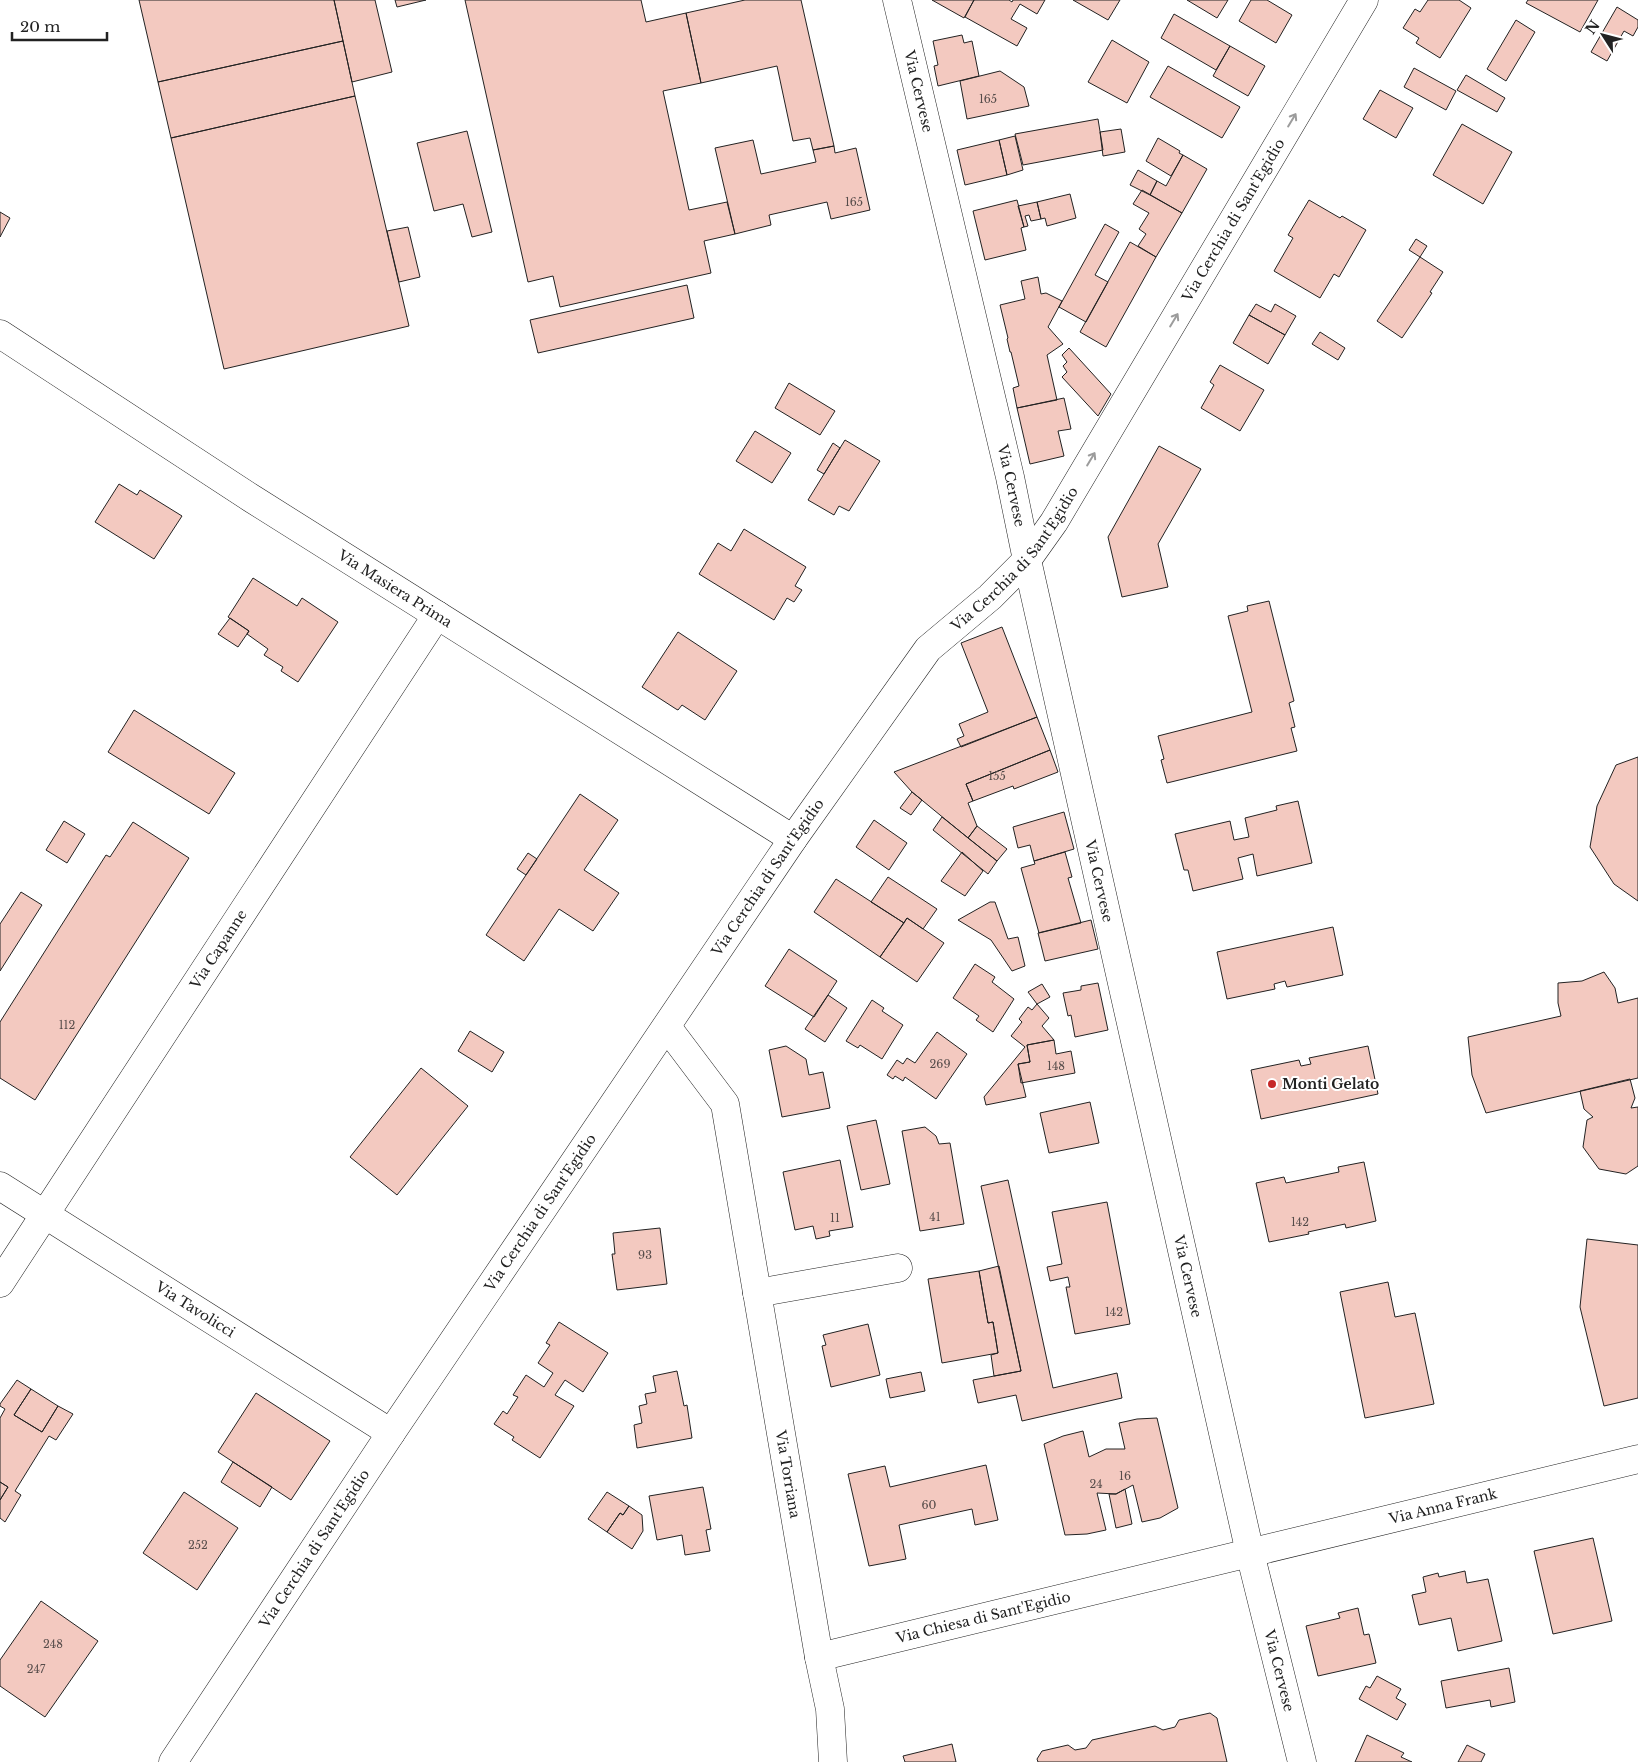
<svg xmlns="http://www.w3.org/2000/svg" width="1638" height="1762" font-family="'Libre Baskerville',serif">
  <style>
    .building { fill: #f3c9c0; stroke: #222 }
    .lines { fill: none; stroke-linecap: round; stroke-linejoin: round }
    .minor-casing { stroke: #222; stroke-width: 29 }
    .major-casing { stroke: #222; stroke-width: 29 }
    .minor { stroke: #fff; stroke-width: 28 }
    .major { stroke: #fff; stroke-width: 28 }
    .oneway { stroke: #9c9c9c }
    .poi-dot { fill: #c62828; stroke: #fff; stroke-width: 2 }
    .labels { text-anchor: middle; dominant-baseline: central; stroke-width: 4; stroke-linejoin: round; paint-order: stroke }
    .number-label { font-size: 11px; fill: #564c4a }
    .street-label { font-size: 14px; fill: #222; stroke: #fff }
    .poi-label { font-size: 14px; font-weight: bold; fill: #222; stroke: #fff; text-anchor: start }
  </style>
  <rect width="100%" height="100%" fill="#fff"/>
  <!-- building -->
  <path class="building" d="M 139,0 L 334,0 L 343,41 L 158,82 Z
    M 334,0 L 375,0 L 392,72 L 352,82 Z
    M 395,0 L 426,0 L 397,7 Z
    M 465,0 L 641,0 L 646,22 L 686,13 L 701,83 L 663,91 L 689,210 L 727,202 L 735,234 L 704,241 L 711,273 L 560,307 L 553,276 L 528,282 Z
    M 745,0 L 801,0 L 834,146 L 813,150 L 810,138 L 793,141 L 777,66 L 701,83 L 686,13 Z
    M 932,0 L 974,0 L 964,18 Z
    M 974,0 L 1009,0 L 1012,2 L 1013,0 L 1045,0 L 1037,14 L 1020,4 L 1011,19 L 1027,28 L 1017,46 L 965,17 Z
    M 1073,0 L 1120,0 L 1108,20 Z
    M 1187,0 L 1228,0 L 1217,18 Z
    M 1251,0 L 1267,0 L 1292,15 L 1276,43 L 1239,21 Z
    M 1428,0 L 1459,0 L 1471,8 L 1440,58 L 1416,43 L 1419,38 L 1403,28 L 1415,9 L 1420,12 Z
    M 1528,0 L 1598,0 L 1580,32 L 1526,3 Z
    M 1617,7 L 1638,20 L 1638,27 L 1633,36 L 1624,31 L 1607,61 L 1591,52 Z
    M 1174,14 L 1230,46 L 1216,70 L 1161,38 Z
    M 1516,20 L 1535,32 L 1506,81 L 1487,69 Z
    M 962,35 L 964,43 L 972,41 L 979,76 L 938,86 L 934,66 L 938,65 L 933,41 Z
    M 1112,40 L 1149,62 L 1127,103 L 1088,82 Z
    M 343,41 L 355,96 L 171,138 L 158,82 Z
    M 1230,46 L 1265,66 L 1248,96 L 1213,76 Z
    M 1168,66 L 1240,107 L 1222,138 L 1150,97 Z
    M 1414,68 L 1456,91 L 1446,110 L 1404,87 Z
    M 1000,71 L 1024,87 L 1029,106 L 967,119 L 960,81 Z
    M 1466,75 L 1505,98 L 1497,112 L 1457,90 Z
    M 1380,90 L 1413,108 L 1396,138 L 1363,119 Z
    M 355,96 L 409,326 L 224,369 L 171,138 Z
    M 1098,119 L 1103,150 L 1023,165 L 1015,134 Z
    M 1462,124 L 1512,152 L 1483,204 L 1433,175 Z
    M 1121,129 L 1125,152 L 1103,156 L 1100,132 Z
    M 467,131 L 492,232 L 472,237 L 463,204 L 434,211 L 417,143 Z
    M 1015,136 L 1023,170 L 1007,175 L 999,140 Z
    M 1158,138 L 1180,151 L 1179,153 L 1183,155 L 1171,176 L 1146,161 Z
    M 753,140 L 761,174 L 816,162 L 813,150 L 834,146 L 835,153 L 856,148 L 870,210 L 831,219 L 827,202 L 769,215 L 771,225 L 735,234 L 715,148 Z
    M 999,140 L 1007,175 L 965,185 L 957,150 Z
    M 1183,155 L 1207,169 L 1182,213 L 1150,195 L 1157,181 L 1166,186 Z
    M 1138,170 L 1157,181 L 1150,195 L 1130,185 Z
    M 1142,190 L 1182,213 L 1156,257 L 1138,246 L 1146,234 L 1139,229 L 1149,213 L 1133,204 Z
    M 1070,194 L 1076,218 L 1047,226 L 1045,218 L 1041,219 L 1037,202 Z
    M 1017,200 L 1024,227 L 1021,228 L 1026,250 L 985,260 L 973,211 Z
    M 1309,200 L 1340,218 L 1342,216 L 1366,230 L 1339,277 L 1334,274 L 1320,298 L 1274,271 L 1293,238 L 1288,235 Z
    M 1037,202 L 1041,219 L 1031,221 L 1029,215 L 1025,216 L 1028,226 L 1024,227 L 1018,206 Z
    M 0,212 L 10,218 L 0,237 Z
    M 1105,224 L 1119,232 L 1095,275 L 1108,282 L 1086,322 L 1059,307 Z
    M 408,227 L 420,277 L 399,282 L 387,231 Z
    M 1416,239 L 1427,246 L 1420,257 L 1409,250 Z
    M 1130,242 L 1156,257 L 1106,347 L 1080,332 Z
    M 1420,257 L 1443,272 L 1430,292 L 1432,293 L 1402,338 L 1377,321 Z
    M 1038,277 L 1041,294 L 1046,293 L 1062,301 L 1048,327 L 1063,344 L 1047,355 L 1057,400 L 1017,408 L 1013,388 L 1019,386 L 1011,352 L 1010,352 L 1007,339 L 1008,338 L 1000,305 L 1025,299 L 1021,281 Z
    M 687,285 L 694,318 L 538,353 L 530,320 Z
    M 1256,304 L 1271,312 L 1275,304 L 1296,316 L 1285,335 L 1249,315 Z
    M 1249,315 L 1285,335 L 1268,364 L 1233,343 Z
    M 1320,332 L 1345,348 L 1338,360 L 1312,344 Z
    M 1069,348 L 1111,394 L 1098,416 L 1062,377 L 1067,372 L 1063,366 L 1067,362 L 1062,355 Z
    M 1220,365 L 1264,390 L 1240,431 L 1201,408 L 1214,385 L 1210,382 Z
    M 789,383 L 835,411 L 820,435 L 775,408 Z
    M 1064,398 L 1071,429 L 1058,431 L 1064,456 L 1030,464 L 1017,408 Z
    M 755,431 L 791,453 L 772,483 L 736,461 Z
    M 845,440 L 880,461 L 849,511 L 839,506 L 834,515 L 808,500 Z
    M 833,443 L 840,448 L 824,474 L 817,470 Z
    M 1159,446 L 1201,469 L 1158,544 L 1168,587 L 1122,597 L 1108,537 Z
    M 119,484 L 137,495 L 140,490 L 182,516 L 154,559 L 95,522 Z
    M 744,529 L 806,567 L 795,586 L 802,590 L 794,602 L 787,598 L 774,620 L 699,574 L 718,543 L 731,551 Z
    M 253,578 L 297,606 L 302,598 L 338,622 L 298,682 L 281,671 L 283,667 L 264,655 L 268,649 L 247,634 L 249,631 L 228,617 Z
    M 1269,601 L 1294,701 L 1289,703 L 1295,727 L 1291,728 L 1297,751 L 1167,783 L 1161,760 L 1164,759 L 1158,736 L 1252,712 L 1228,616 L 1248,611 L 1247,606 Z
    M 230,618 L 249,631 L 238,647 L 218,634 Z
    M 1002,627 L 1037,717 L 961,747 L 957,739 L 964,736 L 959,724 L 988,712 L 961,643 Z
    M 678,632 L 737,671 L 705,720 L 682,705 L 678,710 L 676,709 L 642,687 Z
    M 134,710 L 235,773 L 209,814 L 108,752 Z
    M 1037,717 L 1050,750 L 966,784 L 973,801 L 968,803 L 977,826 L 968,838 L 912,792 L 894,772 Z
    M 1050,750 L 1058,772 L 1014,789 L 1013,786 L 973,801 L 966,784 Z
    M 1638,757 L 1638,901 L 1614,884 L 1590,847 L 1597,806 L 1616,765 Z
    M 912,792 L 922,800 L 911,815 L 900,808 Z
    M 580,794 L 618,820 L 584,870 L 619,893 L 593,931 L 559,909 L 524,961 L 486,935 Z
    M 1298,801 L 1312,863 L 1257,876 L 1253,854 L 1238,858 L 1243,879 L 1193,891 L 1188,870 L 1184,870 L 1175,834 L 1230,821 L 1234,840 L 1249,837 L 1245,818 L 1277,810 L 1276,806 Z
    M 1064,812 L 1074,849 L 1034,861 L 1030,845 L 1018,848 L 1013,827 Z
    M 942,817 L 997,861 L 988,874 L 933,830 Z
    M 874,820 L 907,843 L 889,870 L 856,847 Z
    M 64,821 L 85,834 L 67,863 L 46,850 Z
    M 133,822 L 189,858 L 35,1100 L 0,1078 L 0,1022 L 106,855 L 110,857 Z
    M 977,826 L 1007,849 L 997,861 L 968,838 Z
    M 962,852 L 983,871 L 965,896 L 941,881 Z
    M 1065,852 L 1072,877 L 1068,878 L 1081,923 L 1039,933 L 1021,868 L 1035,864 L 1034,861 Z
    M 528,853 L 537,859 L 526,875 L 517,869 Z
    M 888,877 L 937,909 L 923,929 L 907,918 L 904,923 L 871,902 Z
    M 836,879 L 904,923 L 880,957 L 814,912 Z
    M 21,892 L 42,905 L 0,971 L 0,924 Z
    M 990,902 L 995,902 L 1008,939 L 1018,937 L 1025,966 L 1012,971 L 991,940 L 958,920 Z
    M 907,918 L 944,943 L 917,982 L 880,957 Z
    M 1091,920 L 1098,949 L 1045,961 L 1038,933 Z
    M 1333,927 L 1343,975 L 1287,987 L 1285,981 L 1274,984 L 1275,989 L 1227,999 L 1217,952 Z
    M 789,949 L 837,981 L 814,1017 L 765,986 Z
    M 975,964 L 995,977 L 992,982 L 1014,999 L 993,1032 L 976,1020 L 979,1016 L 953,998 Z
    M 1604,972 L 1615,988 L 1618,1003 L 1638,998 L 1638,1078 L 1486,1113 L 1472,1075 L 1468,1037 L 1561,1016 L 1558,1003 L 1558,983 L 1582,981 Z
    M 1098,983 L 1108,1030 L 1075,1037 L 1071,1015 L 1068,1016 L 1063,993 L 1081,990 L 1081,986 Z
    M 1042,984 L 1050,997 L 1037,1004 L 1028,992 Z
    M 828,995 L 847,1008 L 825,1042 L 805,1029 Z
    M 872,1000 L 884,1008 L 882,1011 L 903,1025 L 882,1059 L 860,1045 L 858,1048 L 846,1041 Z
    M 1037,1004 L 1049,1018 L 1042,1026 L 1054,1040 L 1027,1045 L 1030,1062 L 1018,1064 L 1026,1097 L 986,1105 L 984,1097 L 1025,1047 L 1011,1036 L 1022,1022 L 1019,1019 L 1028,1007 L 1032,1010 Z
    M 470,1031 L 504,1052 L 492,1072 L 458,1051 Z
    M 937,1032 L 967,1054 L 936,1099 L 905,1077 L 903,1081 L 895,1076 L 893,1079 L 887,1075 L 897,1060 L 903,1064 L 907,1058 L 915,1063 Z
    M 1054,1040 L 1056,1054 L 1071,1051 L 1075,1073 L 1021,1083 L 1018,1064 L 1030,1062 L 1027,1045 Z
    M 786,1046 L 806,1059 L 809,1075 L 823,1072 L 830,1108 L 782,1117 L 769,1050 Z
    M 1368,1046 L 1378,1094 L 1261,1119 L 1251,1070 L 1299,1060 L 1301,1066 L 1311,1064 L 1309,1058 Z
    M 421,1068 L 468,1106 L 397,1195 L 350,1157 Z
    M 1630,1079 L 1635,1098 L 1631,1108 L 1638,1107 L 1638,1166 L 1626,1174 L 1599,1169 L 1583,1147 L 1587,1120 L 1593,1117 L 1584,1109 L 1580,1091 Z
    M 1090,1102 L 1099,1143 L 1049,1153 L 1040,1113 Z
    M 876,1120 L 890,1184 L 861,1190 L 847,1126 Z
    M 925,1127 L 936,1136 L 939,1144 L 950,1143 L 964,1224 L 920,1231 L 902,1131 Z
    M 840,1160 L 853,1227 L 829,1231 L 830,1236 L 816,1239 L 813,1226 L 795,1230 L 783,1172 Z
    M 1364,1162 L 1376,1221 L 1346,1228 L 1345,1224 L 1308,1232 L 1309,1234 L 1269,1242 L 1256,1183 L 1284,1177 L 1286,1183 L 1339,1172 L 1338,1167 Z
    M 1008,1180 L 1053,1388 L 1117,1373 L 1122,1398 L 1022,1421 L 1016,1395 L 978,1403 L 973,1380 L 1021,1371 L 981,1186 Z
    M 1107,1202 L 1130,1324 L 1075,1334 L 1066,1287 L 1070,1287 L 1068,1277 L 1050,1281 L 1047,1267 L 1062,1264 L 1052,1212 Z
    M 660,1228 L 667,1284 L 617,1290 L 612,1254 L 615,1254 L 613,1233 Z
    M 1587,1239 L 1638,1245 L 1638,1398 L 1604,1406 L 1580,1307 Z
    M 999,1266 L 1021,1371 L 994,1376 L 991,1355 L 998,1353 L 993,1322 L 988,1323 L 979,1271 Z
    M 979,1271 L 988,1323 L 993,1322 L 998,1353 L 942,1363 L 928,1279 Z
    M 1388,1282 L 1395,1317 L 1415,1313 L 1434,1404 L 1365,1418 L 1340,1292 Z
    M 559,1322 L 608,1353 L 583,1392 L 565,1380 L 555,1395 L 574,1406 L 540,1458 L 512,1440 L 514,1437 L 494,1424 L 503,1411 L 507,1414 L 518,1397 L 513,1395 L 526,1375 L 544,1387 L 553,1373 L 538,1363 L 550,1345 L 546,1343 Z
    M 868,1324 L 880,1375 L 831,1387 L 822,1346 L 826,1345 L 823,1335 Z
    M 677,1371 L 684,1406 L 687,1405 L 692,1438 L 637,1448 L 634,1425 L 642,1423 L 639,1406 L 647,1404 L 645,1394 L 656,1392 L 653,1376 Z
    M 921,1372 L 925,1391 L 890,1398 L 886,1379 Z
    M 17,1380 L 31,1389 L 14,1415 L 42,1432 L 58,1406 L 73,1414 L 56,1440 L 49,1436 L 15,1491 L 21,1495 L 5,1522 L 0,1518 L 0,1500 L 8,1487 L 0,1482 L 0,1418 L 5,1409 L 0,1406 L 0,1404 Z
    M 31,1389 L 58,1406 L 42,1432 L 14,1415 Z
    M 256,1393 L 330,1441 L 291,1500 L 218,1452 Z
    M 1157,1418 L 1178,1508 L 1160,1518 L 1142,1522 L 1133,1485 L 1116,1494 L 1097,1493 L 1106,1530 L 1087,1534 L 1065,1535 L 1044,1444 L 1063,1436 L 1083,1431 L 1089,1457 L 1106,1449 L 1125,1449 L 1119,1423 L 1137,1419 Z
    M 233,1462 L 272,1487 L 260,1507 L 221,1482 Z
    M 986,1465 L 998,1520 L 975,1525 L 972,1509 L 899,1525 L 906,1559 L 869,1566 L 848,1474 L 885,1466 L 890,1487 Z
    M 0,1482 L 8,1487 L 0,1500 Z
    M 703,1487 L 711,1529 L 706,1530 L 710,1551 L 685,1555 L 682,1535 L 657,1540 L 649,1496 Z
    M 1125,1489 L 1132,1524 L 1116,1528 L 1109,1494 L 1116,1494 Z
    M 184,1492 L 238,1528 L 197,1590 L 143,1553 Z
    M 607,1492 L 629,1506 L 623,1515 L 620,1513 L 607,1532 L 588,1519 Z
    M 629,1506 L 642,1515 L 643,1531 L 632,1549 L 607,1532 L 620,1513 L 623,1515 Z
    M 1593,1538 L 1612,1621 L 1553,1634 L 1534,1551 Z
    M 1465,1571 L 1467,1583 L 1488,1579 L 1502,1641 L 1458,1651 L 1451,1618 L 1419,1625 L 1412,1595 L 1426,1592 L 1423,1577 L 1438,1573 L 1439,1577 Z
    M 41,1601 L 98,1641 L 45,1717 L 0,1686 L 0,1660 Z
    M 1358,1608 L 1364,1635 L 1369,1634 L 1376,1663 L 1318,1676 L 1306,1626 L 1340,1618 L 1338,1613 Z
    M 1509,1668 L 1515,1702 L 1491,1707 L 1490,1700 L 1446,1708 L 1441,1681 Z
    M 1377,1676 L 1401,1689 L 1396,1698 L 1406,1704 L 1397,1720 L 1359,1699 L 1366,1686 L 1370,1688 Z
    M 1210,1713 L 1217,1718 L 1227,1762 L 1038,1762 L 1037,1759 L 1042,1751 L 1068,1745 L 1075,1750 L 1086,1748 L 1092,1740 L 1155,1726 L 1163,1730 L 1175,1727 L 1179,1720 Z
    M 1367,1735 L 1404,1753 L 1401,1757 L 1412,1762 L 1355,1762 Z
    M 952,1744 L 956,1762 L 905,1762 L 903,1756 Z
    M 1467,1745 L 1485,1754 L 1481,1762 L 1458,1762 Z"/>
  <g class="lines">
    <defs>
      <g id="minor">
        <path id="s1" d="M 0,334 L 251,498 L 793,839"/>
        <path id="s2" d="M 667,1027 L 725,1104 L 819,1657 L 830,1709 L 833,1762"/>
        <path id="s3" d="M 0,1186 L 391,1433"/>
        <path id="s4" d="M 0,1283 L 437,615"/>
        <path d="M 757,1293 L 898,1268"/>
        <path id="s5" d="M 819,1657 L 1638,1459"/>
        <path id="s6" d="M 173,1762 L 391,1433 L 793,839 L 928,649 L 990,597 L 1027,560 L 1054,522 L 1364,0"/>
      </g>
      <g id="major">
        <path id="s7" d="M 897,0 L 1010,477 L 1027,560 L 1250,1553 L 1302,1762"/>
      </g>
    </defs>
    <!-- minor casing -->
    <use href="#minor" class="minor-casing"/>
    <!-- major casing -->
    <use href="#major" class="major-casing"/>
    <!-- minor -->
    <use href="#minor" class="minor"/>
    <!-- major -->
    <use href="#major" class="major"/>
  </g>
  <!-- one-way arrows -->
  <defs><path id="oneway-shaft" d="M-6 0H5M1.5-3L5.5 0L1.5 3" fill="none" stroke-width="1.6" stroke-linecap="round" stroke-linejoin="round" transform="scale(1.25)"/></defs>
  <g class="oneway">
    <use href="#oneway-shaft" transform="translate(1292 120) rotate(-59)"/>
    <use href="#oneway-shaft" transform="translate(1174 320) rotate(-59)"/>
    <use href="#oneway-shaft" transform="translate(1091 459) rotate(-59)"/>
  </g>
  <!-- markers -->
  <circle class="poi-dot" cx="1272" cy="1084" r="5"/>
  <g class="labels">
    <!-- number labels -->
    <g class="number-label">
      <text x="988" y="99">165</text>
      <text x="854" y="202">165</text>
      <text x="997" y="776">155</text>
      <text x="67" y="1025">112</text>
      <text x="940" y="1064">269</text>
      <text x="1056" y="1066">148</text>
      <text x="935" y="1217">41</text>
      <text x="835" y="1218">11</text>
      <text x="1300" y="1222">142</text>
      <text x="645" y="1255">93</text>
      <text x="1114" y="1312">142</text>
      <text x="1125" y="1476">16</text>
      <text x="1096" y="1484">24</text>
      <text x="929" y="1505">60</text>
      <text x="198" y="1545">252</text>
      <text x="53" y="1644">248</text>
      <text x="36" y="1669">247</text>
    </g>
    <!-- street labels -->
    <g class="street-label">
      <text stroke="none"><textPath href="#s7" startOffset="94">Via Cervese</textPath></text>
      <text stroke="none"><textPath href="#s6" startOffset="1876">Via Cerchia di Sant'Egidio</textPath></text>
      <text stroke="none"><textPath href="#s7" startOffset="499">Via Cervese</textPath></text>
      <text stroke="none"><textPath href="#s6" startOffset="1471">Via Cerchia di Sant'Egidio</textPath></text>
      <text stroke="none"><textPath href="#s1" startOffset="470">Via Masiera Prima</textPath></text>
      <text stroke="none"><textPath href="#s6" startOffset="1066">Via Cerchia di Sant'Egidio</textPath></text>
      <text stroke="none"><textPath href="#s7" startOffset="904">Via Cervese</textPath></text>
      <text stroke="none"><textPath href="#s4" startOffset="399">Via Capanne</textPath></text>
      <text stroke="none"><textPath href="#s6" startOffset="661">Via Cerchia di Sant'Egidio</textPath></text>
      <text stroke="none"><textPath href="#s7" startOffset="1309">Via Cervese</textPath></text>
      <text stroke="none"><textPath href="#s3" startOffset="231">Via Tavolicci</textPath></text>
      <text stroke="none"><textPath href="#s2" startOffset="472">Via Torriana</textPath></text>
      <text stroke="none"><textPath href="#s5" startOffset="642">Via Anna Frank</textPath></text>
      <text stroke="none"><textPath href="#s6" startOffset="256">Via Cerchia di Sant'Egidio</textPath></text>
      <text stroke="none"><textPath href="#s5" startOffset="169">Via Chiesa di Sant'Egidio</textPath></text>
      <text stroke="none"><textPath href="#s7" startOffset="1714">Via Cervese</textPath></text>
    </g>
    <!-- poi labels -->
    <g class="poi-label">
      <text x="1282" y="1084">Monti Gelato</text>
    </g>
  </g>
  <!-- north arrow -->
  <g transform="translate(1603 35) rotate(306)" stroke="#ffffff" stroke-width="4" paint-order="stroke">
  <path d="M0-4L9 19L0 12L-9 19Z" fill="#222222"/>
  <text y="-8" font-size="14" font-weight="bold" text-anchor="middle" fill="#222222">N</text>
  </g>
  <!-- scale -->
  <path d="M12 32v8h95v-8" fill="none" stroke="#222222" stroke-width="2.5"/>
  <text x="20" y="32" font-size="15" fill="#222222" stroke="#ffffff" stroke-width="4" paint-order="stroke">20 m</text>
</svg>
